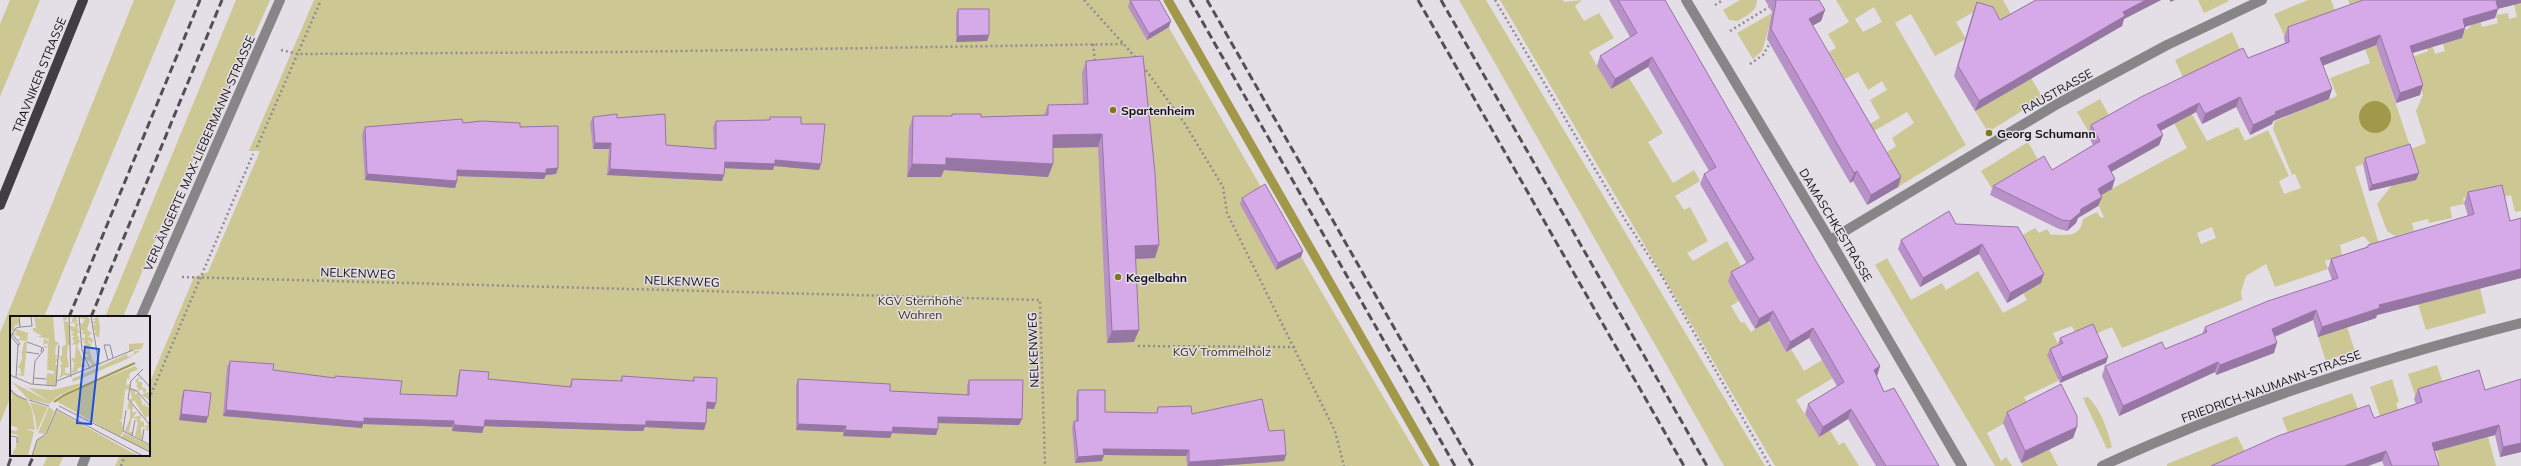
<svg xmlns="http://www.w3.org/2000/svg" width="2521" height="466" font-family="Mulish,sans-serif">
  <style>
    .green { fill: #cdc794; fill-rule: evenodd }
    .water { fill: #a1984a }
    .lines { fill: none; stroke-linecap: round; stroke-linejoin: round }
    .stream { stroke: #a1984a; stroke-width: 9 }
    .path { stroke: #908c92; stroke-width: 2.5; stroke-dasharray: 2 3; stroke-linecap: butt }
    .minor { stroke: #888589; stroke-width: 10 }
    .primary { stroke: #423d44; stroke-width: 10 }
    .rail { stroke: #534f54; stroke-width: 3; stroke-dasharray: 8 4; stroke-linecap: butt }
    .wall { fill: #b891c8 }
    .shaded-wall { fill: #9676a2 }
    .building { fill: #d6a9e8; stroke: #9676a2 }
    .poi-dot { fill: #82771b; stroke: #e4dee7; stroke-width: 1.5 }
    .labels { text-anchor: middle; dominant-baseline: central; stroke-width: 3; stroke-linejoin: round; paint-order: stroke }
    .street-label { font-size: 12px; fill: #131114; stroke: #e4dee7 }
    .poi-label { font-size: 12px; font-weight: bold; fill: #131114; stroke: #e4dee7; text-anchor: start }
    .park-label { font-size: 12px; fill: #393412; stroke: #e4dee7 }
    .inset-river { fill: none; stroke: #a1984a; stroke-width: 2 }
    .inset-road { fill: none; stroke: #908c93; stroke-width: 1 }
    .view { fill: #1d4ed8; fill-opacity: 0.15; stroke: #1d4ed8; stroke-width: 2 }
    .inset-edge { fill: none; stroke: #131114; stroke-width: 2 }
  </style>
  <rect width="100%" height="100%" fill="#e4dee7"/>
  <!-- green -->
  <path class="green" d="M 10,0 L 40,0 L 0,97 L 0,24 Z
    M 134,0 L 176,0 L 44,317 L 11,317 L 11,396 L 0,423 L 0,333 Z
    M 236,0 L 270,0 L 221,110 L 178,187 L 123,317 L 105,317 Z
    M 314,0 L 1153,0 L 1307,267 L 1424,466 L 115,466 L 120,455 L 149,455 L 149,384 L 194,277 L 208,272 L 260,151 L 249,151 Z
    M 1459,0 L 1486,0 L 1765,466 L 1724,466 Z
    M 1500,0 L 1563,0 L 1564,2 L 1582,0 L 1575,6 L 1584,21 L 1599,13 L 1614,38 L 1589,52 L 1611,89 L 1629,78 L 1663,133 L 1648,142 L 1673,183 L 1694,170 L 1700,181 L 1675,196 L 1684,210 L 1690,207 L 1708,241 L 1687,253 L 1693,261 L 1727,241 L 1743,270 L 1728,282 L 1734,293 L 1750,284 L 1754,291 L 1731,306 L 1741,323 L 1744,322 L 1751,332 L 1768,321 L 1786,352 L 1791,349 L 1804,371 L 1822,360 L 1833,378 L 1796,400 L 1819,437 L 1830,430 L 1839,445 L 1844,442 L 1859,466 L 1775,466 Z
    M 1740,0 L 1757,0 C 1757,12 1747,15 1738,21 L 1729,20 L 1723,10 Z
    M 1836,0 L 2003,0 L 2017,25 L 1977,10 L 1956,22 L 1966,39 L 1935,56 L 1911,14 L 1895,23 L 1966,145 L 1898,187 L 1880,157 L 1896,146 L 1892,138 L 1914,123 L 1907,112 L 1867,135 L 1863,128 L 1880,118 L 1870,100 L 1887,90 L 1882,81 L 1868,90 L 1858,72 L 1845,79 L 1829,52 L 1836,48 L 1828,34 L 1849,22 ZM 1874,7 L 1882,22 L 1863,32 L 1855,19 Z
    M 2198,0 L 2228,0 L 2229,1 L 2204,13 Z
    M 2308,0 L 2331,0 L 2337,16 L 2285,37 L 2274,14 Z
    M 2348,0 L 2361,0 L 2411,149 L 2426,143 L 2416,111 L 2423,95 L 2410,58 L 2428,51 L 2422,30 L 2427,29 L 2435,54 L 2445,51 L 2443,44 L 2462,38 L 2461,33 L 2470,27 L 2478,15 L 2482,27 L 2498,23 L 2496,15 L 2508,13 L 2509,19 L 2517,17 L 2514,4 L 2521,2 L 2521,211 L 2515,212 L 2511,195 L 2499,198 L 2481,194 L 2463,198 L 2464,204 L 2450,207 L 2452,218 L 2429,223 L 2428,219 L 2412,223 L 2414,231 L 2395,236 L 2387,231 L 2377,204 L 2392,185 L 2363,164 L 2355,167 L 2379,244 L 2372,246 L 2364,236 L 2340,245 L 2342,256 L 2325,261 L 2328,269 L 2275,287 L 2266,264 L 2246,276 L 2241,292 L 2242,300 L 2122,348 L 2112,327 L 2093,335 L 2077,337 L 2072,326 L 2053,333 L 2060,349 L 2058,381 L 2024,397 L 2030,409 L 1987,433 L 2001,461 L 2006,457 L 2012,466 L 1995,466 L 1875,265 L 1887,258 L 1911,300 L 1942,283 L 1946,290 L 1978,271 L 2003,313 L 2027,300 L 2023,293 L 2016,239 L 2035,228 L 2039,233 L 2047,229 L 2051,235 C 2066,234 2080,239 2083,219 L 2097,212 L 2101,218 L 2104,217 L 2095,198 L 2187,148 L 2160,96 L 2177,88 L 2207,141 L 2238,127 L 2245,141 L 2268,130 L 2289,176 L 2279,181 L 2284,194 L 2301,188 L 2295,174 L 2292,175 L 2273,129 L 2275,121 L 2337,96 L 2330,78 L 2370,63 ZM 2212,227 L 2216,238 L 2201,244 L 2197,233 Z
    M 1772,13 L 1778,22 L 1769,27 L 1762,51 L 1753,59 L 1737,33 Z
    M 2232,32 L 2241,52 L 2186,84 L 2175,60 Z
    M 2031,78 L 2043,98 L 1988,132 L 1975,111 Z
    M 2100,99 L 2112,121 L 2090,134 L 2077,112 Z
    M 2028,142 L 2037,158 L 2035,169 L 1994,192 L 1981,171 Z
    M 2480,288 L 2486,313 L 2426,330 L 2418,304 Z
    M 2347,327 L 2355,351 L 2326,361 L 2318,337 Z
    M 2437,365 L 2445,389 L 2416,398 L 2408,374 Z
    M 2392,379 L 2399,402 L 2396,403 L 2416,466 L 2390,445 L 2370,387 Z
    M 2352,393 L 2361,417 L 2291,441 L 2282,418 Z
    M 2088,397 C 2101,409 2108,431 2112,447 L 2107,449 L 2083,398 Z
    M 2237,436 L 2248,458 L 2230,466 L 2167,466 L 2167,464 Z
    M 2488,437 L 2496,466 L 2432,466 L 2431,462 L 2439,460 L 2434,443 L 2460,439 L 2462,444 Z
    M 2049,449 L 2058,466 L 2023,466 L 2021,463 Z
    M 48,455 L 64,455 L 59,466 L 43,466 Z"/>
  <!-- water -->
  <path class="water" d="M2359 117a16 16 0 1 1 32 0a16 16 0 1 1-32 0Z"/>
  <g class="lines">
    <!-- stream -->
    <path class="stream" d="M 1168,0 L 1435,466"/>
    <!-- path -->
    <path class="path" d="M 1084,0 L 1137,59
      M 1495,0 L 1624,218 L 1660,273 L 1770,466
      M 1715,5 L 1723,0
      M 1730,31 L 1769,7
      M 1093,44 L 1095,62
      M 281,50 L 298,54 L 617,52 L 1124,44
      M 1750,64 L 1763,55 L 1770,43
      M 1143,66 L 1185,124 L 1223,187 L 1227,213 L 1335,431 L 1344,466
      M 257,147 L 321,0
      M 182,277 L 1040,300 L 1045,466
      M 1138,346 L 1295,347
      M 149,399 L 253,154
      M 121,466 L 125,455"/>
    <!-- minor -->
    <path class="minor" d="M 1686,0 L 1830,240 L 1962,466
      M 1830,240 L 2059,103 L 2167,45 L 2262,0
      M 141,317 L 280,0
      M 82,466 L 86,455
      M 2102,466 C 2237,404 2378,359 2521,323"/>
    <!-- primary -->
    <path class="primary" d="M 0,205 L 83,0"/>
    <!-- rail -->
    <path class="rail" d="M 1190,0 L 1455,466
      M 1207,0 L 1473,466
      M 1418,0 L 1684,466
      M 1441,0 L 1707,466
      M 69,317 L 200,0
      M 91,317 L 222,0
      M 8,466 L 12,455
      M 29,466 L 34,455"/>
  </g>
  <!-- wall -->
  <path class="wall" d="M 1130,0 L 1169,27 L 1147,40 L 1128,7 Z
    M 1609,0 L 1665,0 L 1820,268 L 1880,366 L 1877,376 L 1884,392 L 1939,466 L 1876,466 L 1848,419 L 1819,437 L 1805,414 L 1808,404 L 1837,386 L 1809,338 L 1786,352 L 1769,321 L 1755,329 L 1728,282 L 1731,272 L 1747,264 L 1700,184 L 1704,174 L 1709,171 L 1648,67 L 1611,89 L 1597,66 L 1600,56 L 1630,37 Z
    M 1765,0 L 1819,0 L 1825,10 L 1821,21 L 1812,26 L 1901,177 L 1898,187 L 1867,205 L 1853,181 L 1850,183 L 1767,39 L 1772,12 Z
    M 2036,0 L 2161,0 L 2124,19 L 2122,26 L 1975,111 L 1954,76 L 1973,12 L 1977,2 L 2000,20 Z
    M 2521,3 L 2498,9 L 2495,18 L 2465,27 L 2465,28 L 2462,38 L 2412,53 L 2420,95 L 2396,103 L 2376,45 L 2323,65 L 2329,99 L 2273,121 L 2272,124 L 2250,135 L 2236,107 L 2202,124 L 2196,112 L 2160,131 L 2163,135 L 2159,145 L 2111,172 L 2112,189 L 2101,195 L 2102,197 L 2098,206 L 2078,218 L 2076,223 L 2067,231 L 2059,229 L 1990,195 L 1993,186 L 2052,170 L 2093,145 L 2088,135 L 2091,125 L 2248,58 L 2285,43 L 2284,37 L 2288,27 Z
    M 958,9 L 989,35 L 987,41 L 956,42 L 956,15 Z
    M 1086,61 L 1155,258 L 1136,259 L 1134,342 L 1107,343 L 1098,147 L 1053,148 L 1053,164 L 1048,177 L 944,170 L 941,177 L 907,177 L 909,129 L 913,116 L 951,116 L 952,114 L 981,117 L 1044,115 L 1048,105 L 1083,104 L 1082,73 Z
    M 593,117 L 617,118 L 666,145 L 714,149 L 713,127 L 716,121 L 769,120 L 770,117 L 801,124 L 821,164 L 819,170 L 774,166 L 773,170 L 724,168 L 724,175 L 722,181 L 607,175 L 609,149 L 593,149 L 590,123 Z
    M 463,123 L 520,127 L 558,168 L 556,174 L 546,175 L 544,179 L 457,176 L 457,181 L 455,188 L 365,180 L 362,134 L 365,127 Z
    M 2365,158 L 2416,180 L 2369,191 L 2363,164 Z
    M 2468,192 L 2510,221 L 2521,218 L 2521,278 L 2377,315 L 2376,318 L 2318,337 L 2313,320 L 2275,337 L 2274,353 L 2216,375 L 2215,372 L 2119,416 L 2102,376 L 2105,366 L 2165,349 L 2202,334 L 2205,327 L 2332,280 L 2328,269 L 2331,259 L 2367,247 L 2368,245 L 2468,216 L 2464,203 Z
    M 1242,198 L 1303,251 L 1301,257 L 1276,270 L 1240,204 Z
    M 1956,224 L 2041,283 L 2007,303 L 1979,254 L 1920,287 L 1898,249 L 1901,240 Z
    M 2060,338 L 2106,363 L 2060,383 L 2047,355 L 2050,349 L 2058,345 L 2058,344 Z
    M 230,361 L 273,370 L 335,378 L 335,376 L 400,394 L 456,396 L 458,376 L 460,370 L 488,379 L 569,387 L 572,379 L 620,381 L 622,376 L 692,381 L 694,377 L 714,409 L 707,409 L 706,423 L 704,430 L 645,427 L 643,431 L 636,431 L 484,426 L 482,433 L 452,431 L 452,427 L 363,424 L 362,428 L 223,416 L 227,367 Z
    M 798,379 L 890,391 L 967,395 L 967,386 L 969,380 L 1019,425 L 938,423 L 936,435 L 892,433 L 890,438 L 843,436 L 843,432 L 796,430 L 796,385 Z
    M 2418,389 L 2485,390 L 2521,452 L 2500,457 L 2495,435 L 2435,451 L 2439,466 L 2384,466 L 2382,461 L 2374,418 L 2416,404 L 2414,399 Z
    M 184,390 L 208,417 L 206,423 L 179,420 L 182,396 Z
    M 1078,390 L 1105,412 L 1156,413 L 1158,407 L 1192,414 L 1286,455 L 1284,461 L 1216,466 L 1187,466 L 1186,456 L 1104,455 L 1102,461 L 1075,463 L 1072,427 L 1074,421 L 1076,421 L 1076,396 Z
    M 2007,412 L 2077,427 L 2073,438 L 2021,463 L 2003,423 Z"/>
  <!-- shaded-wall -->
  <path class="shaded-wall" d="M 2146,0 L 2161,0 L 2124,19 L 2122,26 L 1975,111 L 1979,101 L 2123,12 Z
    M 2170,0 L 2175,0 L 2170,2 Z
    M 2498,0 L 2521,0 L 2521,3 L 2492,10 L 2496,1 Z
    M 2498,9 L 2495,18 L 2460,28 L 2463,19 Z
    M 1825,10 L 1821,21 L 1805,30 L 1809,19 Z
    M 1171,21 L 1169,27 L 1147,40 L 1149,34 Z
    M 2465,28 L 2462,38 L 2406,55 L 2410,46 Z
    M 989,35 L 987,41 L 956,42 L 958,36 Z
    M 2380,35 L 2376,45 L 2317,68 L 2320,58 Z
    M 1652,57 L 1648,67 L 1611,89 L 1615,79 Z
    M 2423,85 L 2420,95 L 2396,103 L 2400,93 Z
    M 2332,89 L 2329,99 L 2273,121 L 2272,124 L 2250,135 L 2253,125 L 2275,112 Z
    M 2240,97 L 2236,107 L 2202,124 L 2205,114 Z
    M 2199,103 L 2196,112 L 2153,135 L 2157,125 Z
    M 1102,134 L 1098,147 L 1048,148 L 1053,135 Z
    M 2163,135 L 2159,145 L 2104,176 L 2108,166 Z
    M 595,143 L 611,143 L 609,149 L 593,149 Z
    M 946,158 L 1053,164 L 1048,177 L 944,170 L 941,177 L 907,177 L 912,164 Z
    M 775,160 L 821,164 L 819,170 L 774,166 L 773,170 L 722,168 L 725,162 Z
    M 558,168 L 556,174 L 546,175 L 544,179 L 455,176 L 457,170 L 546,169 Z
    M 610,169 L 724,175 L 722,181 L 607,175 Z
    M 1857,171 L 1853,181 L 1850,183 L 1854,173 Z
    M 2419,173 L 2416,180 L 2369,191 L 2372,185 Z
    M 367,174 L 457,181 L 455,188 L 365,180 Z
    M 1901,177 L 1898,187 L 1867,205 L 1871,195 Z
    M 2115,179 L 2112,189 L 2094,199 L 2098,189 Z
    M 2102,197 L 2098,206 L 2078,218 L 2076,223 L 2067,231 L 2070,221 L 2081,209 Z
    M 1982,244 L 1979,254 L 1920,287 L 1923,278 Z
    M 1159,245 L 1155,258 L 1130,259 L 1135,246 Z
    M 1303,251 L 1301,257 L 1276,270 L 1278,263 Z
    M 2521,269 L 2521,278 L 2377,315 L 2376,318 L 2318,337 L 2322,327 L 2379,305 Z
    M 2044,274 L 2041,283 L 2007,303 L 2010,293 Z
    M 2316,310 L 2313,320 L 2268,339 L 2272,329 Z
    M 1773,311 L 1769,321 L 1755,329 L 1759,319 Z
    M 1813,328 L 1809,338 L 1786,352 L 1790,342 Z
    M 1139,330 L 1134,342 L 1107,343 L 1112,331 Z
    M 2277,343 L 2274,353 L 2216,375 L 2220,365 Z
    M 2108,357 L 2106,363 L 2060,383 L 2062,377 Z
    M 2218,362 L 2215,372 L 2119,416 L 2123,406 Z
    M 1880,366 L 1877,376 L 1870,380 L 1874,370 Z
    M 707,402 L 716,403 L 714,409 L 705,408 Z
    M 1851,409 L 1848,419 L 1819,437 L 1823,427 Z
    M 226,410 L 364,418 L 454,421 L 452,427 L 363,424 L 362,428 L 223,416 Z
    M 181,414 L 208,417 L 206,423 L 179,420 Z
    M 938,417 L 1022,419 L 1019,425 L 936,423 Z
    M 485,420 L 646,421 L 706,423 L 704,430 L 645,427 L 643,431 L 636,431 L 482,426 Z
    M 798,424 L 846,426 L 843,432 L 796,430 Z
    M 454,425 L 484,427 L 482,433 L 452,431 Z
    M 2499,425 L 2495,435 L 2428,453 L 2432,443 Z
    M 893,427 L 938,429 L 936,435 L 892,433 L 890,438 L 843,436 L 845,430 Z
    M 2077,427 L 2073,438 L 2021,463 L 2025,451 Z
    M 2521,443 L 2521,452 L 2500,457 L 2503,447 Z
    M 1103,449 L 1189,450 L 1186,456 L 1104,455 L 1102,461 L 1075,463 L 1078,457 Z
    M 2386,451 L 2382,461 L 2368,466 L 2344,466 Z
    M 1286,455 L 1284,461 L 1216,466 L 1188,466 L 1189,462 Z"/>
  <!-- building -->
  <path class="building" d="M 1130,0 L 1159,0 L 1171,21 L 1149,34 Z
    M 1618,0 L 1665,0 L 1820,268 L 1880,366 L 1874,370 L 1884,392 L 1894,388 L 1939,466 L 1886,466 L 1851,409 L 1823,427 L 1808,404 L 1844,382 L 1813,328 L 1790,342 L 1773,311 L 1759,319 L 1731,272 L 1754,259 L 1704,174 L 1716,167 L 1652,57 L 1615,79 L 1600,56 L 1637,33 Z
    M 1775,0 L 1819,0 L 1825,10 L 1809,19 L 1901,177 L 1871,195 L 1857,171 L 1854,173 L 1771,29 L 1776,2 Z
    M 2036,0 L 2146,0 L 2123,12 L 2125,16 L 1979,101 L 1958,66 L 1977,2 L 1993,7 L 2000,20 Z
    M 2363,0 L 2498,0 L 2496,1 L 2498,9 L 2463,19 L 2465,28 L 2410,46 L 2423,85 L 2400,93 L 2380,35 L 2320,58 L 2332,89 L 2275,112 L 2276,114 L 2253,125 L 2240,97 L 2205,114 L 2199,103 L 2157,125 L 2163,135 L 2108,166 L 2115,179 L 2098,189 L 2102,197 L 2081,209 L 2080,213 L 2070,221 L 2062,220 L 1993,186 L 2044,156 L 2052,170 L 2100,141 L 2091,125 L 2141,97 L 2243,48 L 2248,58 L 2289,42 L 2288,27 Z
    M 958,9 L 989,9 L 989,35 L 958,36 Z
    M 1143,56 L 1155,173 L 1159,245 L 1135,246 L 1139,330 L 1112,331 L 1102,134 L 1053,135 L 1053,164 L 946,158 L 946,165 L 912,164 L 913,116 L 952,116 L 952,114 L 981,114 L 981,117 L 1048,115 L 1048,105 L 1088,104 L 1086,61 Z
    M 617,114 L 617,118 L 665,114 L 666,145 L 716,149 L 716,121 L 770,120 L 770,117 L 801,117 L 801,124 L 825,124 L 821,164 L 775,160 L 775,164 L 725,162 L 724,175 L 610,169 L 611,143 L 595,143 L 593,117 Z
    M 462,119 L 463,123 L 482,121 L 520,123 L 520,127 L 558,126 L 558,168 L 546,169 L 546,173 L 457,170 L 457,181 L 367,174 L 365,127 Z
    M 2410,144 L 2419,173 L 2372,185 L 2365,158 Z
    M 1265,184 L 1303,251 L 1278,263 L 1242,198 Z
    M 2502,185 L 2510,221 L 2521,218 L 2521,269 L 2379,305 L 2380,308 L 2322,327 L 2316,310 L 2272,329 L 2277,343 L 2220,365 L 2218,362 L 2123,406 L 2105,366 L 2162,342 L 2165,349 L 2207,332 L 2205,327 L 2268,301 L 2338,278 L 2331,259 L 2368,247 L 2368,245 L 2474,214 L 2468,192 Z
    M 1949,211 L 1956,224 L 2018,227 L 2044,274 L 2010,293 L 1982,244 L 1923,278 L 1901,240 Z
    M 2093,324 L 2108,357 L 2062,377 L 2050,349 L 2063,343 L 2060,338 Z
    M 230,361 L 274,364 L 273,370 L 335,378 L 335,376 L 402,381 L 400,394 L 457,396 L 460,370 L 489,372 L 488,379 L 571,387 L 572,379 L 622,381 L 622,376 L 694,381 L 694,377 L 717,378 L 716,403 L 707,402 L 706,423 L 646,421 L 646,425 L 638,425 L 485,420 L 484,427 L 454,425 L 454,421 L 364,418 L 364,422 L 226,410 Z
    M 2479,370 L 2485,390 L 2521,379 L 2521,443 L 2503,447 L 2499,425 L 2432,443 L 2439,466 L 2392,466 L 2386,451 L 2344,466 L 2211,466 L 2278,436 L 2369,405 L 2374,418 L 2422,402 L 2418,389 Z
    M 798,379 L 890,384 L 890,391 L 969,395 L 969,380 L 1023,380 L 1022,419 L 938,417 L 938,429 L 893,427 L 892,432 L 845,430 L 846,426 L 798,424 Z
    M 2061,384 L 2077,416 L 2077,427 L 2025,451 L 2007,412 Z
    M 184,390 L 211,393 L 208,417 L 181,414 Z
    M 1078,390 L 1105,390 L 1105,412 L 1157,413 L 1158,407 L 1191,406 L 1192,414 L 1262,399 L 1269,431 L 1284,430 L 1286,455 L 1189,462 L 1189,450 L 1103,449 L 1104,455 L 1078,457 L 1074,421 L 1078,421 Z"/>
  <!-- markers -->
  <g class="poi-dot">
    <circle cx="1113" cy="110" r="4"/>
    <circle cx="1989" cy="133" r="4"/>
    <circle cx="1118" cy="277" r="4"/>
  </g>
  <g class="labels">
    <!-- street labels -->
    <g class="street-label">
      <text transform="translate(39 75) rotate(-68)">TRAVNIKER STRASSE</text>
      <text transform="translate(2057 91) rotate(-29)">RAUSTRASSE</text>
      <text transform="translate(199 153) rotate(-66)">VERLÄNGERTE MAX-LIEBERMANN-STRASSE</text>
      <text transform="translate(1836 225) rotate(59)">DAMASCHKESTRASSE</text>
      <text transform="translate(358 273) rotate(2)">NELKENWEG</text>
      <text transform="translate(682 281) rotate(2)">NELKENWEG</text>
      <text transform="translate(1033 350) rotate(-92)">NELKENWEG</text>
      <text transform="translate(2271 386) rotate(-20)">FRIEDRICH-NAUMANN-STRASSE</text>
    </g>
    <!-- poi labels -->
    <g class="poi-label">
      <text x="1121" y="110">Spartenheim</text>
      <text x="1997" y="133">Georg Schumann</text>
      <text x="1126" y="277">Kegelbahn</text>
    </g>
    <!-- park labels -->
    <g class="park-label">
      <text x="920" y="300">KGV Sternhöhe<tspan x="920" dy="14">Wahren</tspan></text>
      <text x="1222" y="351">KGV Trommelholz</text>
    </g>
  </g>
  <!-- overview -->
  <g transform="translate(10 316)">
    <rect width="140" height="140" fill="#e4dee7"/>
    <path d="M 0,0 L 6,0 L 10,4 L 10,10 L 7,6 L 8,9 L 5,9 L 4,17 L 0,19 L 3,16 L 2,14 L 0,16 ZM 24,0 L 27,0 L 27,2 L 43,0 L 45,25 L 49,27 L 46,30 L 45,38 L 48,40 L 45,40 L 48,41 L 44,42 L 48,43 L 45,48 L 48,50 L 46,69 L 36,69 L 37,57 L 44,58 L 44,55 L 37,54 L 38,30 L 35,32 L 33,30 L 38,30 L 37,27 L 33,29 L 34,23 L 36,23 L 35,26 L 37,23 L 38,27 L 39,23 L 26,20 L 32,20 L 23,15 L 23,12 L 26,12 ZM 53,0 L 58,2 L 54,5 L 58,6 L 60,13 L 61,29 L 58,29 L 57,39 L 59,51 L 55,52 L 55,57 L 59,57 L 60,60 L 54,59 L 48,63 L 51,58 L 51,51 L 49,50 L 52,48 L 49,40 L 52,40 L 52,31 L 56,28 ZM 63,0 L 68,0 L 66,4 L 69,5 L 65,6 L 69,8 L 67,11 L 70,17 L 67,17 L 68,21 L 70,22 L 68,22 L 71,27 L 69,26 L 67,30 L 73,43 L 71,47 L 78,50 L 68,52 L 67,56 L 62,57 L 64,47 L 67,47 L 62,46 L 64,43 L 61,45 L 62,42 L 65,42 L 66,28 L 62,29 L 64,25 L 62,22 L 65,20 L 61,19 L 64,16 L 61,15 L 60,10 L 65,11 L 65,7 L 60,7 L 60,6 L 62,6 ZM 69,0 L 76,0 L 80,3 L 77,14 L 82,17 L 78,21 L 82,22 L 83,26 L 80,27 L 79,24 L 78,26 L 80,28 L 83,27 L 79,31 L 83,46 L 88,48 L 80,51 L 82,47 L 75,42 L 78,40 L 74,36 L 78,35 L 72,29 L 76,29 L 73,25 L 76,24 L 72,24 L 72,22 L 75,22 L 75,18 L 71,18 L 74,15 L 71,14 L 70,7 L 73,8 L 73,6 L 69,4 L 73,6 L 75,3 L 69,2 ZM 88,0 L 90,12 L 89,22 L 83,17 L 86,17 L 83,10 L 86,8 L 82,7 L 86,4 L 82,4 ZM 6,13 L 18,17 L 17,25 L 7,24 L 11,21 L 3,18 L 8,16 L 5,16 ZM 14,26 L 17,26 L 14,60 L 8,59 L 7,58 L 11,58 L 10,52 L 8,52 L 12,43 L 12,37 L 8,35 L 12,36 ZM 134,27 L 131,33 L 119,35 L 119,28 ZM 124,35 L 130,35 L 117,43 L 63,66 L 62,63 L 117,38 L 118,41 L 124,38 ZM 125,50 L 128,53 L 120,57 L 119,62 L 121,64 L 117,62 L 116,70 L 120,68 L 118,75 L 117,72 L 115,75 L 112,104 L 109,104 L 112,106 L 113,116 L 110,121 L 46,85 L 54,79 ZM 129,61 L 134,65 L 129,62 L 128,66 L 132,66 L 132,71 L 137,74 L 134,77 L 140,76 L 140,85 L 132,79 L 134,77 L 132,73 L 128,75 L 127,74 L 129,73 L 126,70 L 128,68 L 125,65 ZM 2,66 L 40,86 L 12,68 L 19,72 L 42,74 L 71,67 L 70,70 L 50,79 L 39,88 L 18,83 ZM 120,73 L 126,75 L 124,78 L 129,77 L 133,90 L 135,87 L 135,91 L 138,89 L 137,91 L 140,92 L 140,101 L 137,100 L 136,103 L 124,84 L 122,87 L 119,83 L 122,82 ZM 0,74 L 18,85 L 22,94 L 25,114 L 16,113 L 24,116 L 18,140 L 5,140 L 5,137 L 4,140 L 0,139 L 3,138 L 4,132 L 5,135 L 8,119 L 0,117 L 0,114 L 6,115 L 8,112 L 0,109 L 0,81 L 3,83 ZM 119,85 L 123,90 L 122,96 L 127,96 L 123,101 L 130,100 L 128,95 L 131,99 L 130,105 L 134,106 L 134,110 L 137,110 L 138,107 L 139,108 L 138,115 L 135,113 L 137,111 L 131,111 L 132,124 L 125,120 L 128,106 L 125,105 L 128,103 L 122,102 L 119,116 L 122,116 L 122,119 L 115,115 L 120,102 L 120,93 L 117,93 ZM 20,86 L 38,91 L 27,115 L 25,101 ZM 39,91 L 44,95 L 38,111 L 35,118 L 28,117 ZM 46,94 L 121,136 L 130,140 L 22,140 L 27,124 L 36,119 ZM 114,117 L 140,130 L 140,135 L 111,122 Z" fill="#cdc794"/>
    <path class="inset-river" d="M 44,86 L 54,79 L 125,47"/>
    <path class="inset-road" d="M 9,0 L 10,11 L 22,10 L 21,0M 59,0 L 61,61M 69,0 L 72,34 L 80,53M 81,0 L 89,49M 2,18 L 10,28 L 8,29M 0,19 L 8,29 L 6,62M 1,20 L 6,12 L 10,11M 17,26 L 31,31M 16,36 L 29,38M 98,44 L 94,29 L 100,29 L 103,42M 133,53 L 121,65 L 118,83 L 140,109M 128,58 L 140,71M 0,59 L 21,68 L 46,70 L 49,29M 24,62 L 36,63M 47,65 L 123,34M 23,68 L 25,45 L 34,34 L 32,31 L 31,36M 119,72 L 127,75 L 140,90M 0,73 L 7,80 L 17,84M 19,84 L 39,90M 49,90 L 140,136M 46,93 L 133,140M 116,94 L 113,115 L 140,129M 0,120 L 7,121 L 7,127M 122,120 L 125,104M 132,125 L 134,113M 22,140 L 27,124 L 36,118 L 47,92"/>
    <path class="view" d="M 75,31 L 89,33 L 81,108 L 67,107 Z"/>
    <rect width="140" height="140" class="inset-edge"/>
  </g>
</svg>
